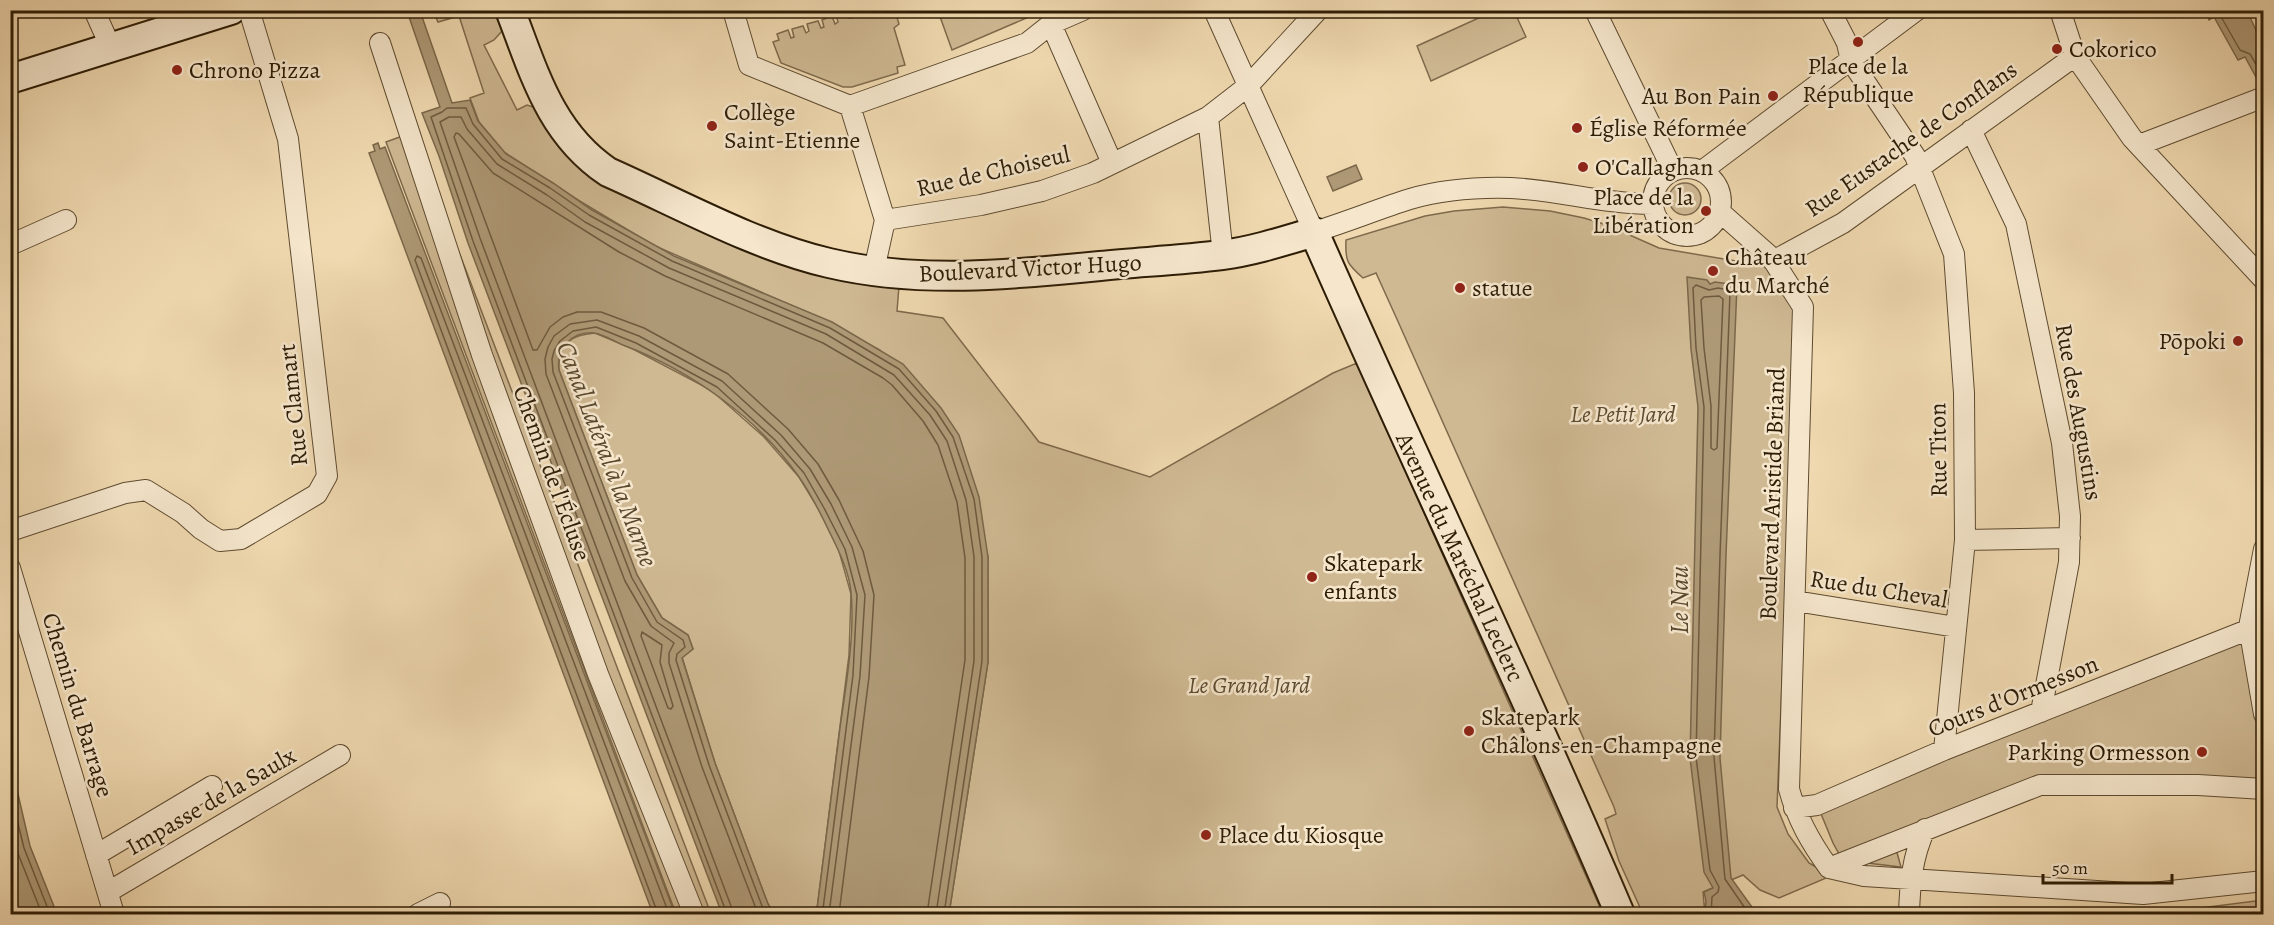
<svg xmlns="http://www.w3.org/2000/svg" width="2274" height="925" font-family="Alegreya,serif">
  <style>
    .green { fill: #cfb993; stroke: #7e6a4c; stroke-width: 1.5 }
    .water { fill: #ae9976; stroke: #7a6749; stroke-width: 1.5 }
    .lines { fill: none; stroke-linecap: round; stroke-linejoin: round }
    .shore { stroke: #6e5a3e; stroke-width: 1.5 }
    .minor-casing { stroke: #5e4b30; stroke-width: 22 }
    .secondary-casing { stroke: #2d1c05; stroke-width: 32 }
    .minor { stroke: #f5e6cc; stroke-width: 20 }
    .secondary { stroke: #f5e6cc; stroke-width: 28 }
    .poi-dot { fill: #8f2418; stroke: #f5e6cc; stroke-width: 2 }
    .labels { text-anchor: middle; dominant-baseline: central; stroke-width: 5; stroke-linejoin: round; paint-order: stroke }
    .poi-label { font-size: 24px; fill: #2d1c05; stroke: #f5e6cc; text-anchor: start }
    .street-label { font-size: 24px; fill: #2d1c05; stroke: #f5e6cc }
    .park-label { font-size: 24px; font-style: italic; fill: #5e4b30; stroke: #f5e6cc }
    .water-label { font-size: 26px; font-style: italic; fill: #5a482d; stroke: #f5e6cc }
  </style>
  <rect width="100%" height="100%" fill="#f0d9b0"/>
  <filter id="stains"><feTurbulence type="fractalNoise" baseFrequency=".00333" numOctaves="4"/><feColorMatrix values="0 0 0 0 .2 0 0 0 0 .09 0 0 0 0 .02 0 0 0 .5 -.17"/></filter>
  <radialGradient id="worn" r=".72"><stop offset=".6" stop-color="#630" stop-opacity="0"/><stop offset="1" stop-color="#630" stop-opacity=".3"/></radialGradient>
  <!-- green -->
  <path class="green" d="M 1045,10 L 952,50 L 938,11 L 938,10 Z
    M 433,11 L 494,11 L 502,31 L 494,40 L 484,45 L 517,110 L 527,105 L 552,113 L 606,171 L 899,286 L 897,311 L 943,318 L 1039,442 L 1150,477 L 1333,373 L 1357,363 L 1603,914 L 949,914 L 988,662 L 988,556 L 880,350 L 809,313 L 653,245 L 578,200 L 504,152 L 479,122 L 470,98 L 484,93 L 459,16 L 438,22 Z
    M 850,11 L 862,11 L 863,14 L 866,11 L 895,11 L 899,24 L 894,28 L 905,65 L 897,67 L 898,73 L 852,87 L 843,87 L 781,63 L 773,42 L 779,40 L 777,34 L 788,30 L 791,38 L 794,37 L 792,29 L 803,26 L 806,33 L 809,31 L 807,24 L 818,21 L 821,28 L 824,27 L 822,20 L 832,16 L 835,24 L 838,22 L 836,15 L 846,12 L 849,18 L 852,18 Z
    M 1494,11 L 1514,11 L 1526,37 L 1431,81 L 1417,46 Z
    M 408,134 L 690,914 L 676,914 L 386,142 Z
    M 427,168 L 711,914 L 696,914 L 556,553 Z
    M1669 199a16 16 0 1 1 32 0a16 16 0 1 1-32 0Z
    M 1503,207 L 1550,211 L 1584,218 L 1607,225 L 1659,248 L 1771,267 L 1797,307 L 1777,807 L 1788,834 L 1809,863 L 1831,876 L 1779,898 L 1760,890 L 1743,875 L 1703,892 L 1705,914 L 1643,914 L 1619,861 L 1605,819 L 1616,814 L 1614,807 L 1396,317 L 1376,273 L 1363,278 C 1347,264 1345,261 1346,240 L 1425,216 L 1454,211 Z
    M 595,333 L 633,349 L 711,390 L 764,437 L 799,477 L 819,510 L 839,551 L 851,594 L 849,655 L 817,909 L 813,914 L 774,914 L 768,904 L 715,763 L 682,657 L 693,649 L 688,635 L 662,618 L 637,575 L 559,370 C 557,343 571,335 595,333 Z
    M 2239,643 L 2245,647 L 2255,705 L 2263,784 L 2040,785 L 1843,861 L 1833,843 L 1819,809 Z
    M 1896,849 L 1901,867 L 1867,863 Z
    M 2263,900 L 2263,914 L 2153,914 Z"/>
  <!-- water -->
  <path class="water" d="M 407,11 L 420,11 L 452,103 L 470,100 L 478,121 L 506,154 L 553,183 L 592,210 L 674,256 L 832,322 L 903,364 L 941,408 L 959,435 L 979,497 L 988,557 L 988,662 L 949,914 L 813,914 L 817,909 C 825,849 832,788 840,728 C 846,685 855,635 851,592 C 849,572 839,551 830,533 C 821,514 811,494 799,477 C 757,417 691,371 623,345 C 614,341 603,334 594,333 C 572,331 556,349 559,370 L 637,575 L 662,618 L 688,635 L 693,649 L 682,658 L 715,763 L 768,904 L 774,914 L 722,914 L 468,243 L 439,156 L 422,113 L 440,107 Z
    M 2205,11 L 2247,11 L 2263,45 L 2263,90 L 2245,57 L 2238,60 L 2214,17 L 2209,20 Z
    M 378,143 L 380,149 L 385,147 L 675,914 L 653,914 L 369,153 L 375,151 L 373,145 Z
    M 1356,165 L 1362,179 L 1333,191 L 1327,177 Z
    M 1687,277 L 1707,280 L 1710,284 L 1715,282 L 1737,285 L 1726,555 L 1720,758 L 1731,878 L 1757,914 L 1705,914 L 1706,901 L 1704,892 L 1713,888 L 1704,872 L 1690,758 L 1698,407 L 1691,349 Z
    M 11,764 L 30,846 L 57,914 L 11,914 Z"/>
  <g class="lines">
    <!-- shore -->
    <path class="shore" d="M 2212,10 L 2220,15 L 2240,50 L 2250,54 L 2264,78
      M 1719,296 L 1723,299 L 1717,448 L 1714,450 L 1711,448 L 1711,406 L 1704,348 L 1701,300 L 1704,297 Z
      M 642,632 L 662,645 L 660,662 L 673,706 L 671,709 L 668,708 L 641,636 Z
      M 10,791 L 24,848 L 50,914
      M 10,824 L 17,851 L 42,914
      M 658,914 L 415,260 L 417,256 L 421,258 L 669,914
      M 727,914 L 473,241 L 431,117 L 442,112 L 447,108 L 466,108 L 473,124 L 502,159 L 550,188 L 589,215 L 672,261 L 830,328 L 899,369 L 936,411 L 953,437 L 974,499 L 982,557 L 982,661 L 944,914
      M 734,914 L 480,238 L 440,122 L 449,117 L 461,117 L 467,129 L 497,164 L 547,195 L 585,222 L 669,268 L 826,334 L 894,375 L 930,415 L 947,441 L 966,500 L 974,557 L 974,661 L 936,914
      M 758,914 L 702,767 L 669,663 L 669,653 L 674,643 L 651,626 L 625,581 L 546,374 L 545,359 L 548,347 L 554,336 L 570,324 L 597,320 L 639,336 L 722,381 L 781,435 L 810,469 L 831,504 L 852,547 L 865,595 L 860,676 L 829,914
      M 767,914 L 762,906 L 709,765 L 676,660 L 677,654 L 685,647 L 683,640 L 657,622 L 632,578 L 553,372 L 552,359 L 554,351 L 560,341 L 573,331 L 596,327 L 636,343 L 717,387 L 775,440 L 804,473 L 824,508 L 845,549 L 857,595 L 853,675 L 823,909 L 820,914
      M 839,914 L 869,677 L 874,595 L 863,551 L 839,500 L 818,464 L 788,429 L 728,374 L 644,328 L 601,312 L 577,312 L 563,317 L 550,327 L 537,350 L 533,350 L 454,137 L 456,133 L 459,134 L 493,173 L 619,252 L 665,276 L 823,343 L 883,378 L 892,385 L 923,421 L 938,445 L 957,502 L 965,558 L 965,660 L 927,914
      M 1711,914 L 1712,897 L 1718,892 L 1719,887 L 1710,870 L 1696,757 L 1704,407 L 1696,348 L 1693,288 L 1696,285 L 1709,290 L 1718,288 L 1728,290 L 1730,293 L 1720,555 L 1714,757 L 1725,879 L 1749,914"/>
    <defs>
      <path id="minor" d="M 94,10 L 111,48
        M 733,10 L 749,65 L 850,106
        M 1214,10 L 1314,232 C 1347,222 1378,209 1410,199 C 1441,190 1478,187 1511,188 C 1558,190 1604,204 1652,204
        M 1595,10 L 1673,171
        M 1830,10 L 1847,43 L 1851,61 L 1915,156 L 1954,254 L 1964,393 L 1965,540 L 1944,750
        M 2060,10 L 2075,56 L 2132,138 L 2264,280
        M 1051,24 L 1112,163
        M 380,43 L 482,355 L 598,674 L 694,914
        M 850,106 L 1027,43 L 1051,24 L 1083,10
        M 850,106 L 885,220 L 874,270
        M 1208,117 L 1223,255
        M 1971,130 L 2016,224 L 2062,443 L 2070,516 L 2069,562 L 2041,712
        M 2139,145 L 2264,97
        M1653 202a34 34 0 1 1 68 0a34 34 0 1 1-68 0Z
        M 1702,171 L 1917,10
        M 1720,212 L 1771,257 L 1803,307 L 1789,789 C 1797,819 1811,843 1829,868 L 1864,876 L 2143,894 L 2264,881
        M 885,220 L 981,205 L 1042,191 L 1093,173 L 1208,117 L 1248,86 L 1318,10
        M 10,245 L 66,220
        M 1773,261 L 1843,223 L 2075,56
        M 10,531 L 125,493 L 146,490 L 183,513 L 201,529 L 220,541 L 241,539 L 317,494 L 327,476 L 288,139 L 249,10
        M 1965,540 L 2070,538
        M 2264,549 L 2249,627 L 2264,714
        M 10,568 L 114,914
        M 1795,601 L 1956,627
        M 1794,808 L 1817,805 L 1944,750 L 2250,629
        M 96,855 L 212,786
        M 1829,868 L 2040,785 L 2198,785 L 2264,789
        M 108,892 L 340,755
        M 418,914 L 440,903
        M 1909,914 C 1910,883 1912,858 1925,829"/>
      <path id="secondary" d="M 510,10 C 534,72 550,133 608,172 C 678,203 755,246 829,263 C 918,284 1010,275 1100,266 C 1141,262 1181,260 1222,255 C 1253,251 1284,241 1314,232 C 1414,460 1523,685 1620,914
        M 10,79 L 231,10"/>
    </defs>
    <!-- minor casing -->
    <use href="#minor" class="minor-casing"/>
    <!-- secondary casing -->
    <use href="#secondary" class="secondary-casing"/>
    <!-- minor -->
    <use href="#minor" class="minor"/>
    <!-- secondary -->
    <use href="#secondary" class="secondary"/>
  </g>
  <!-- markers -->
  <g class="poi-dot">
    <circle cx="1858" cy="42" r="6"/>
    <circle cx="2057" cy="49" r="6"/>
    <circle cx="177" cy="70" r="6"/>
    <circle cx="1773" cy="96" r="6"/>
    <circle cx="712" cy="126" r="6"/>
    <circle cx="1577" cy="128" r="6"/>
    <circle cx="1583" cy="167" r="6"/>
    <circle cx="1706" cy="211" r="6"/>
    <circle cx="1713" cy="271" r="6"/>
    <circle cx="1460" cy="288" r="6"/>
    <circle cx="2238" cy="341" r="6"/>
    <circle cx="1312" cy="577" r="6"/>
    <circle cx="1469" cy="731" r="6"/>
    <circle cx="2202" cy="752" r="6"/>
    <circle cx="1206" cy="835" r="6"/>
  </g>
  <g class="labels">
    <!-- poi labels -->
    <g class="poi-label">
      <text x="2069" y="49">Cokorico</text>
      <text x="1858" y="66" text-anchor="middle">Place de la<tspan x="1858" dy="28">République</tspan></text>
      <text x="189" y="70">Chrono Pizza</text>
      <text x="1761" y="96" text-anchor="end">Au Bon Pain</text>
      <text x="724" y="112">Collège<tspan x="724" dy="28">Saint-Etienne</tspan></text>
      <text x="1589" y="128">Église Réformée</text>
      <text x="1595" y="167">O'Callaghan</text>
      <text x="1694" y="197" text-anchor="end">Place de la<tspan x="1694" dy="28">Libération</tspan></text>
      <text x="1725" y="257">Château<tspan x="1725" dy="28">du Marché</tspan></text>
      <text x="1472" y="288">statue</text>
      <text x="2226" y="341" text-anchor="end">Pōpoki</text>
      <text x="1324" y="563">Skatepark<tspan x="1324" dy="28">enfants</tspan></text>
      <text x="1481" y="717">Skatepark<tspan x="1481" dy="28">Châlons-en-Champagne</tspan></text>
      <text x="2190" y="752" text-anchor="end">Parking Ormesson</text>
      <text x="1218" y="835">Place du Kiosque</text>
    </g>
    <!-- street labels -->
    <g class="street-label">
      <text transform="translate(1911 139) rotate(-35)">Rue Eustache de Conflans</text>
      <text transform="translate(993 171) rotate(-13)">Rue de Choiseul</text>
      <text transform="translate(1030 268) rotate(-3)">Boulevard Victor Hugo</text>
      <text transform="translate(293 405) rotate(-96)">Rue Clamart</text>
      <text transform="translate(2079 412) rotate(80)">Rue des Augustins</text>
      <text transform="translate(1938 450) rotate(-91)">Rue Titon</text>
      <text transform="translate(552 473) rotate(70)">Chemin de l'Écluse</text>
      <text transform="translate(1772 494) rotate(-88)">Boulevard Aristide Briand</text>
      <text transform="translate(1460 557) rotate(65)">Avenue du Maréchal Leclerc</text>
      <text transform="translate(1879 589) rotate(9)">Rue du Cheval</text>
      <text transform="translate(2013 696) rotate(-22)">Cours d'Ormesson</text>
      <text transform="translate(78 705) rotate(73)">Chemin du Barrage</text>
      <text transform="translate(211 801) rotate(-30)">Impasse de la Saulx</text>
    </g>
    <!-- park labels -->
    <g class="park-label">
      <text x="1623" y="414">Le Petit Jard</text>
      <text x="1249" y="685">Le Grand Jard</text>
    </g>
    <!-- water labels -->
    <g class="water-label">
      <text transform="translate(607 454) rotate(69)">Canal Latéral à la Marne</text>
      <text transform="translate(1679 600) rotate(-90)">Le Nau</text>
    </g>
  </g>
  <!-- margin -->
  <rect width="2274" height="925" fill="none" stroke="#f0d9b0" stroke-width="36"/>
  <rect x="12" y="12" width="2250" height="901" fill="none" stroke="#2d1c05" stroke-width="3"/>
  <rect x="18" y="18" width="2238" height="889" fill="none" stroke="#2d1c05" stroke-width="1.5"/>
  <!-- scale -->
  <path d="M2043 874v9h129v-9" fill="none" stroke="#2d1c05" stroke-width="3"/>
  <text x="2052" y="874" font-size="18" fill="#2d1c05" stroke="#f5e6cc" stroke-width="4.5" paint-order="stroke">50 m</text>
  <rect width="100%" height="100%" filter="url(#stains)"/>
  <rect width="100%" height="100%" fill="url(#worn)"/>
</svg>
